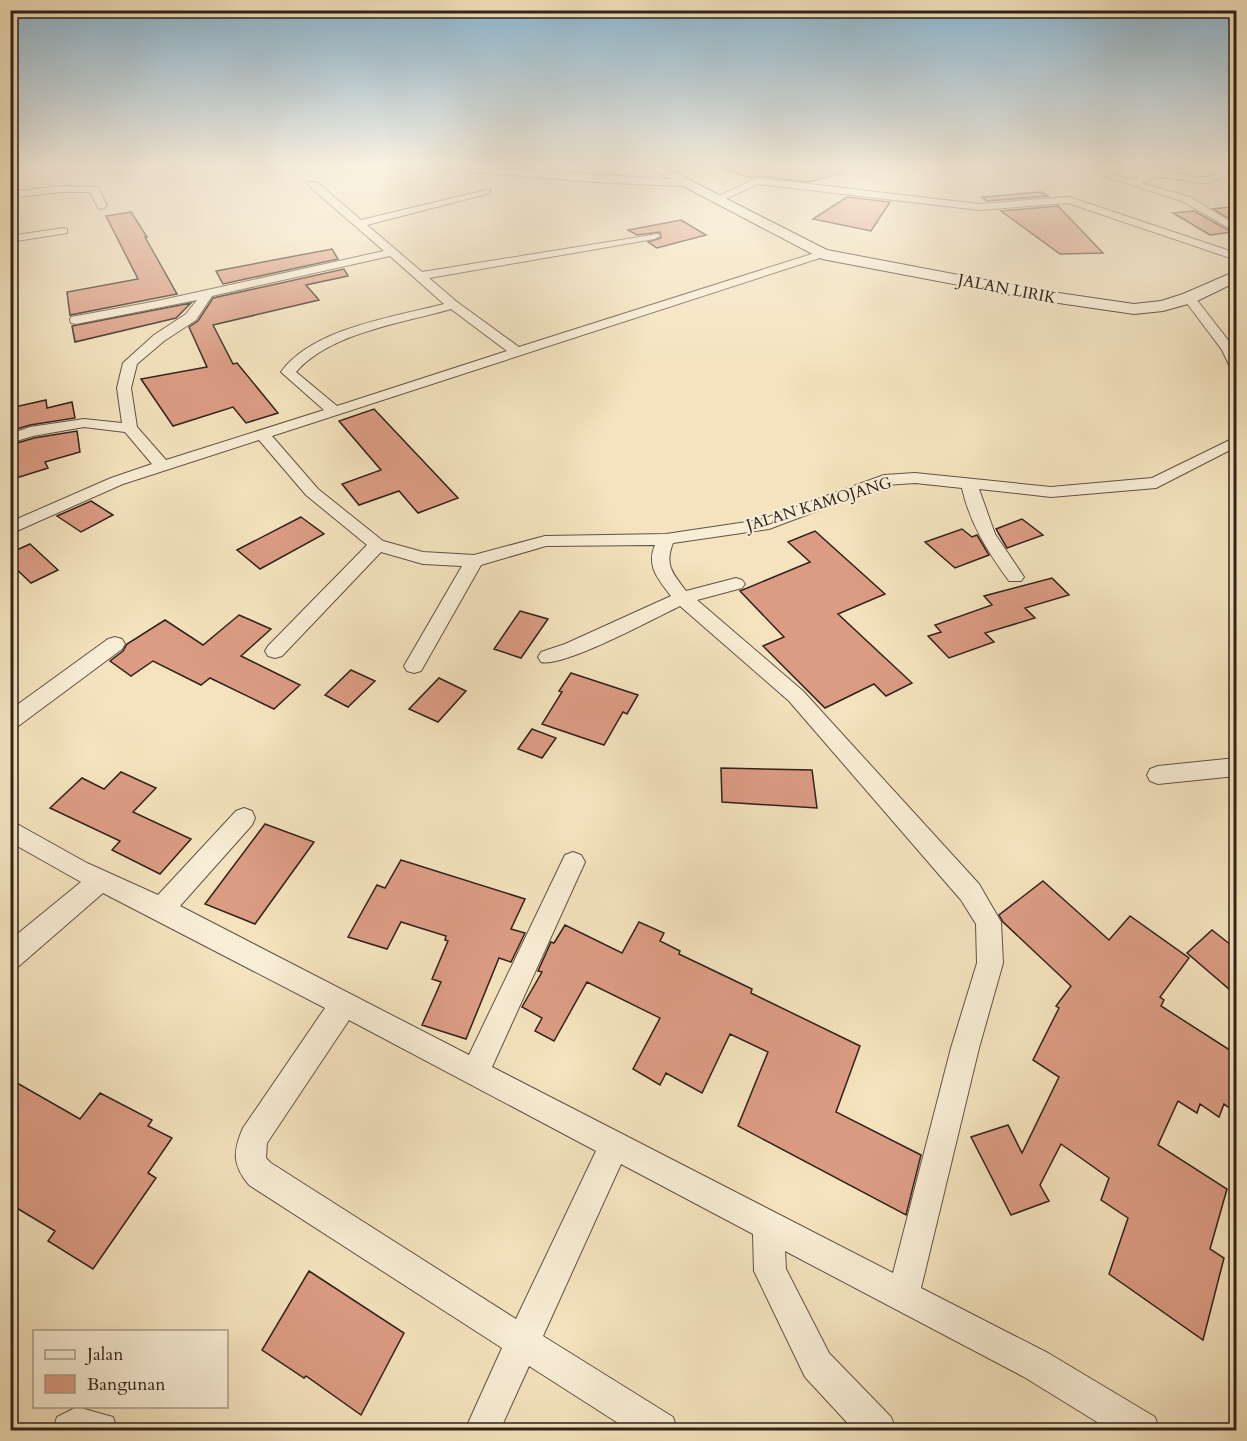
<svg xmlns="http://www.w3.org/2000/svg" width="1247" height="1441" font-family="Cardo,serif">
  <style>
    .building { fill: #dc9c84; stroke: #30221a; stroke-width: 1.5 }
    .lines { fill: none; stroke-linecap: round; stroke-linejoin: round }
    .minor-casing { stroke: #615243; stroke-width: 2 }
    .secondary-casing { stroke: #30221a; stroke-width: 2 }
    .minor { fill: #f8edd5; fill-rule: evenodd }
    .secondary { fill: #f8edd5; fill-rule: evenodd }
    .labels { text-anchor: middle; dominant-baseline: central; stroke-width: 4.5; stroke-linejoin: round; paint-order: stroke }
    .far-street-label { font-size: 16px; fill: #30221a; stroke: #f8edd5 }
  </style>
  <rect width="100%" height="100%" fill="#f4e3be"/>
  <filter id="stains"><feTurbulence type="fractalNoise" baseFrequency=".00333" numOctaves="4"/><feColorMatrix values="0 0 0 0 .2 0 0 0 0 .09 0 0 0 0 .02 0 0 0 .5 -.17"/></filter>
  <radialGradient id="worn" r=".72"><stop offset=".6" stop-color="#630" stop-opacity="0"/><stop offset="1" stop-color="#630" stop-opacity=".3"/></radialGradient>
  <!-- building -->
  <path class="building" d="M 725,166 L 842,166 L 843,173 L 809,182 L 757,176 L 751,178 L 725,170 Z
    M 1041,192 L 1048,196 L 987,201 L 982,197 Z
    M 847,197 L 890,202 L 871,231 L 813,219 Z
    M 1058,206 L 1103,253 L 1060,254 L 1001,211 Z
    M 1236,206 L 1236,223 L 1213,209 Z
    M 1194,211 L 1232,232 L 1210,235 L 1173,213 Z
    M 131,212 L 147,237 L 145,237 L 177,294 L 70,315 L 67,292 L 138,279 L 106,216 Z
    M 681,220 L 706,235 L 657,248 L 648,242 L 661,238 L 660,232 L 637,235 L 628,230 Z
    M 332,249 L 338,259 L 223,284 L 216,271 Z
    M 344,269 L 348,276 L 306,285 L 319,300 L 213,325 L 233,364 L 237,363 L 278,413 L 246,423 L 233,407 L 173,426 L 141,379 L 207,367 L 189,327 L 198,321 L 213,298 Z
    M 191,303 L 176,318 L 75,342 L 72,326 Z
    M 46,400 L 47,408 L 72,402 L 75,418 L 30,425 L 10,431 L 10,408 Z
    M 374,409 L 458,498 L 418,513 L 399,491 L 359,505 L 342,484 L 381,470 L 339,421 Z
    M 77,431 L 80,452 L 45,462 L 48,468 L 10,480 L 10,445 L 34,438 Z
    M 91,501 L 113,515 L 81,532 L 57,516 Z
    M 301,517 L 324,534 L 260,569 L 237,550 Z
    M 1022,519 L 1043,535 L 1007,548 L 996,529 Z
    M 962,529 L 972,537 L 977,535 L 989,555 L 955,568 L 925,542 Z
    M 815,531 L 885,594 L 838,614 L 912,683 L 886,696 L 874,684 L 825,708 L 763,646 L 784,637 L 740,591 L 810,562 L 788,542 Z
    M 30,544 L 58,570 L 31,583 L 10,563 L 10,553 Z
    M 1052,578 L 1069,595 L 1025,608 L 1035,618 L 985,633 L 994,642 L 949,658 L 928,636 L 941,632 L 935,625 L 992,605 L 984,596 Z
    M 520,611 L 548,619 L 521,658 L 494,649 Z
    M 239,615 L 271,629 L 241,656 L 300,685 L 274,709 L 210,678 L 201,685 L 153,661 L 131,676 L 110,661 L 123,651 L 127,644 L 165,620 L 203,645 Z
    M 351,670 L 375,681 L 348,707 L 325,695 Z
    M 571,673 L 638,695 L 627,714 L 623,712 L 604,745 L 542,724 L 562,692 L 559,691 Z
    M 439,678 L 466,691 L 438,722 L 409,709 Z
    M 532,729 L 556,738 L 542,758 L 518,749 Z
    M 721,768 L 812,770 L 817,808 L 722,802 Z
    M 121,772 L 156,788 L 133,812 L 191,839 L 160,874 L 112,850 L 120,841 L 50,808 L 82,778 L 104,789 Z
    M 265,824 L 314,842 L 255,924 L 205,904 Z
    M 401,860 L 525,899 L 511,929 L 525,933 L 511,962 L 499,958 L 466,1039 L 422,1025 L 441,982 L 432,979 L 448,941 L 445,940 L 446,936 L 401,922 L 387,949 L 348,937 L 377,885 L 385,888 Z
    M 1043,881 L 1109,940 L 1130,916 L 1189,958 L 1160,997 L 1164,1000 L 1161,1006 L 1236,1054 L 1236,1113 L 1224,1104 L 1219,1117 L 1200,1104 L 1197,1113 L 1178,1101 L 1158,1145 L 1227,1189 L 1210,1249 L 1224,1258 L 1203,1340 L 1109,1274 L 1128,1218 L 1101,1200 L 1109,1178 L 1061,1144 L 1040,1185 L 1049,1201 L 1011,1215 L 971,1137 L 1008,1125 L 1022,1153 L 1059,1077 L 1033,1060 L 1059,1008 L 1056,1006 L 1071,986 L 1003,922 L 999,915 Z
    M 639,922 L 664,933 L 660,941 L 680,951 L 679,954 L 752,989 L 751,993 L 860,1046 L 836,1112 L 921,1155 L 906,1215 L 738,1126 L 768,1052 L 730,1034 L 702,1093 L 666,1073 L 660,1085 L 633,1069 L 660,1018 L 587,982 L 554,1041 L 535,1031 L 542,1018 L 522,1007 L 542,972 L 538,971 L 551,942 L 554,943 L 565,925 L 622,953 Z
    M 1212,930 L 1236,949 L 1236,995 L 1187,953 Z
    M 10,1079 L 80,1119 L 100,1093 L 152,1120 L 148,1126 L 172,1138 L 148,1173 L 156,1178 L 93,1269 L 48,1241 L 55,1231 L 10,1204 Z
    M 309,1271 L 404,1333 L 361,1415 L 306,1376 L 304,1378 L 262,1350 Z"/>
  <g class="lines">
    <defs>
      <path id="minor" d="M 424,166 L 463,166 L 683,180 L 688,183 L 683,186 L 610,183 L 429,169 Z
        M 1072,166 L 1086,166 L 1132,180 C 1157,163 1179,177 1205,177 C 1215,177 1224,166 1235,168 L 1236,175 C 1225,172 1216,183 1205,183 C 1182,182 1163,171 1141,183 L 1190,197 L 1236,225 L 1236,232 L 1182,201 Z
        M 757,178 L 979,204 L 1069,197 L 1236,253 L 1236,260 L 1068,203 L 979,210 L 758,184 L 719,202 L 710,200 Z
        M 309,182 L 317,182 L 361,220 L 490,189 L 490,193 L 367,225 L 422,272 L 658,234 L 660,236 L 654,239 L 429,278 L 457,302 L 519,347 L 818,252 L 826,252 L 828,254 L 826,256 L 272,436 L 318,489 L 383,541 L 423,552 L 474,555 L 545,536 L 666,534 L 760,520 L 884,475 L 915,473 L 1051,487 L 1152,478 L 1236,437 L 1236,447 L 1156,488 L 1051,497 L 979,489 L 995,534 L 1024,577 L 1021,581 L 1009,581 C 988,552 970,524 962,488 L 915,483 L 886,485 L 769,529 L 673,543 C 664,566 673,573 686,591 L 736,578 L 742,580 L 745,584 L 742,588 L 697,600 L 803,691 L 979,884 L 1001,922 L 1003,963 L 979,1048 L 921,1288 L 1048,1353 L 1155,1417 L 1159,1430 L 1110,1430 L 1024,1377 L 785,1251 L 786,1269 L 829,1353 L 891,1417 L 896,1430 L 854,1430 L 805,1377 L 754,1271 L 753,1234 L 621,1164 L 543,1336 L 673,1417 L 677,1430 L 629,1430 L 529,1366 L 500,1430 L 465,1430 L 502,1348 L 249,1185 C 232,1165 233,1151 243,1128 L 325,1008 L 103,893 L 19,966 L 10,969 L 10,940 L 81,882 L 10,842 L 10,820 L 87,863 L 158,895 L 236,811 L 244,808 L 252,811 L 255,818 L 252,825 L 180,906 L 469,1055 L 565,855 L 573,852 L 581,855 L 585,862 L 492,1067 L 893,1273 L 951,1048 L 977,963 L 976,924 L 961,900 L 789,701 L 680,606 C 655,618 563,668 541,662 L 538,657 L 541,652 L 565,644 L 671,596 C 658,579 646,566 655,545 L 546,546 L 481,565 L 421,671 L 414,673 L 407,671 L 404,666 L 462,566 L 423,564 L 381,552 L 282,656 L 275,658 L 268,656 L 265,651 L 268,646 L 367,545 L 306,495 L 259,440 L 123,484 L 10,534 L 10,522 L 111,478 L 152,464 L 125,432 L 84,427 L 33,436 L 10,443 L 10,434 L 30,427 L 84,419 L 122,423 L 117,388 L 123,363 L 154,335 L 186,314 L 197,300 L 76,324 L 71,323 L 70,320 L 71,317 L 157,301 L 384,251 L 309,186 ZM 390,256 L 444,304 C 394,317 313,328 281,372 L 324,410 L 166,460 L 137,427 L 131,388 L 137,364 L 164,341 L 196,320 L 212,296 ZM 451,309 L 507,351 L 337,406 L 296,372 C 329,333 403,323 451,309 ZM 349,1020 L 596,1151 L 516,1319 L 271,1163 L 266,1158 L 267,1143 Z
        M 61,186 L 98,187 L 107,206 L 102,209 L 98,208 L 90,192 L 61,192 L 10,198 L 10,192 Z
        M 63,228 L 67,229 L 67,233 L 10,242 L 10,236 Z
        M 1189,294 L 1193,295 L 1235,349 L 1236,370 L 1231,369 L 1222,350 L 1183,298 Z
        M 115,637 L 122,639 L 125,644 L 122,649 L 17,727 L 10,729 L 10,710 L 108,639 Z
        M 1236,758 L 1236,776 L 1158,784 L 1150,781 L 1147,775 L 1150,769 L 1158,766 Z
        M 77,1407 L 113,1417 L 117,1430 L 53,1430 L 57,1417 Z"/>
      <path id="secondary" d="M 645,166 L 662,166 L 827,250 L 1038,290 L 1134,304 L 1161,301 L 1183,294 L 1236,271 L 1236,282 L 1195,302 L 1163,311 L 1134,314 L 1038,300 L 822,259 Z"/>
    </defs>
    <!-- minor casing -->
    <use href="#minor" class="minor-casing"/>
    <!-- secondary casing -->
    <use href="#secondary" class="secondary-casing"/>
    <!-- minor -->
    <use href="#minor" class="minor"/>
    <!-- secondary -->
    <use href="#secondary" class="secondary"/>
  </g>
  <!-- sky -->
  <linearGradient id="sky" x2="0" y2="1"><stop stop-color="#8ab8d5"/><stop offset="0.45" stop-color="#faf2e2"/><stop offset="1" stop-color="#faf2e2" stop-opacity="0"/></linearGradient>
  <rect width="1247" height="367" fill="url(#sky)"/>
  <g class="labels">
    <!-- far-street labels -->
    <g class="far-street-label">
      <text transform="translate(1007 289) rotate(11)">JALAN LIRIK</text>
      <text transform="translate(819 504) rotate(-17)">JALAN KAMOJANG</text>
    </g>
  </g>
  <!-- margin -->
  <rect width="1247" height="1441" fill="none" stroke="#f4e3be" stroke-width="36"/>
  <rect x="12" y="12" width="1223" height="1417" fill="none" stroke="#30221a" stroke-width="3"/>
  <rect x="18" y="18" width="1211" height="1405" fill="none" stroke="#30221a" stroke-width="1.5"/>
  <!-- legend -->
  <rect x="33" y="1330" width="195" height="78" fill="#f8edd5" stroke="#a89c8a" stroke-width="1.5"/>
  <rect x="45" y="1350" width="30" height="9" fill="#f8edd5" stroke="#a89c8a" stroke-width="1.5"/>
  <text x="87" y="1360" font-size="18" fill="#30221a">Jalan</text>
  <rect x="45" y="1375" width="30" height="18" fill="#dc9c84" stroke="#a89c8a" stroke-width="1.5"/>
  <text x="87" y="1390" font-size="18" fill="#30221a">Bangunan</text>
  <rect width="100%" height="100%" filter="url(#stains)"/>
  <rect width="100%" height="100%" fill="url(#worn)"/>
</svg>
